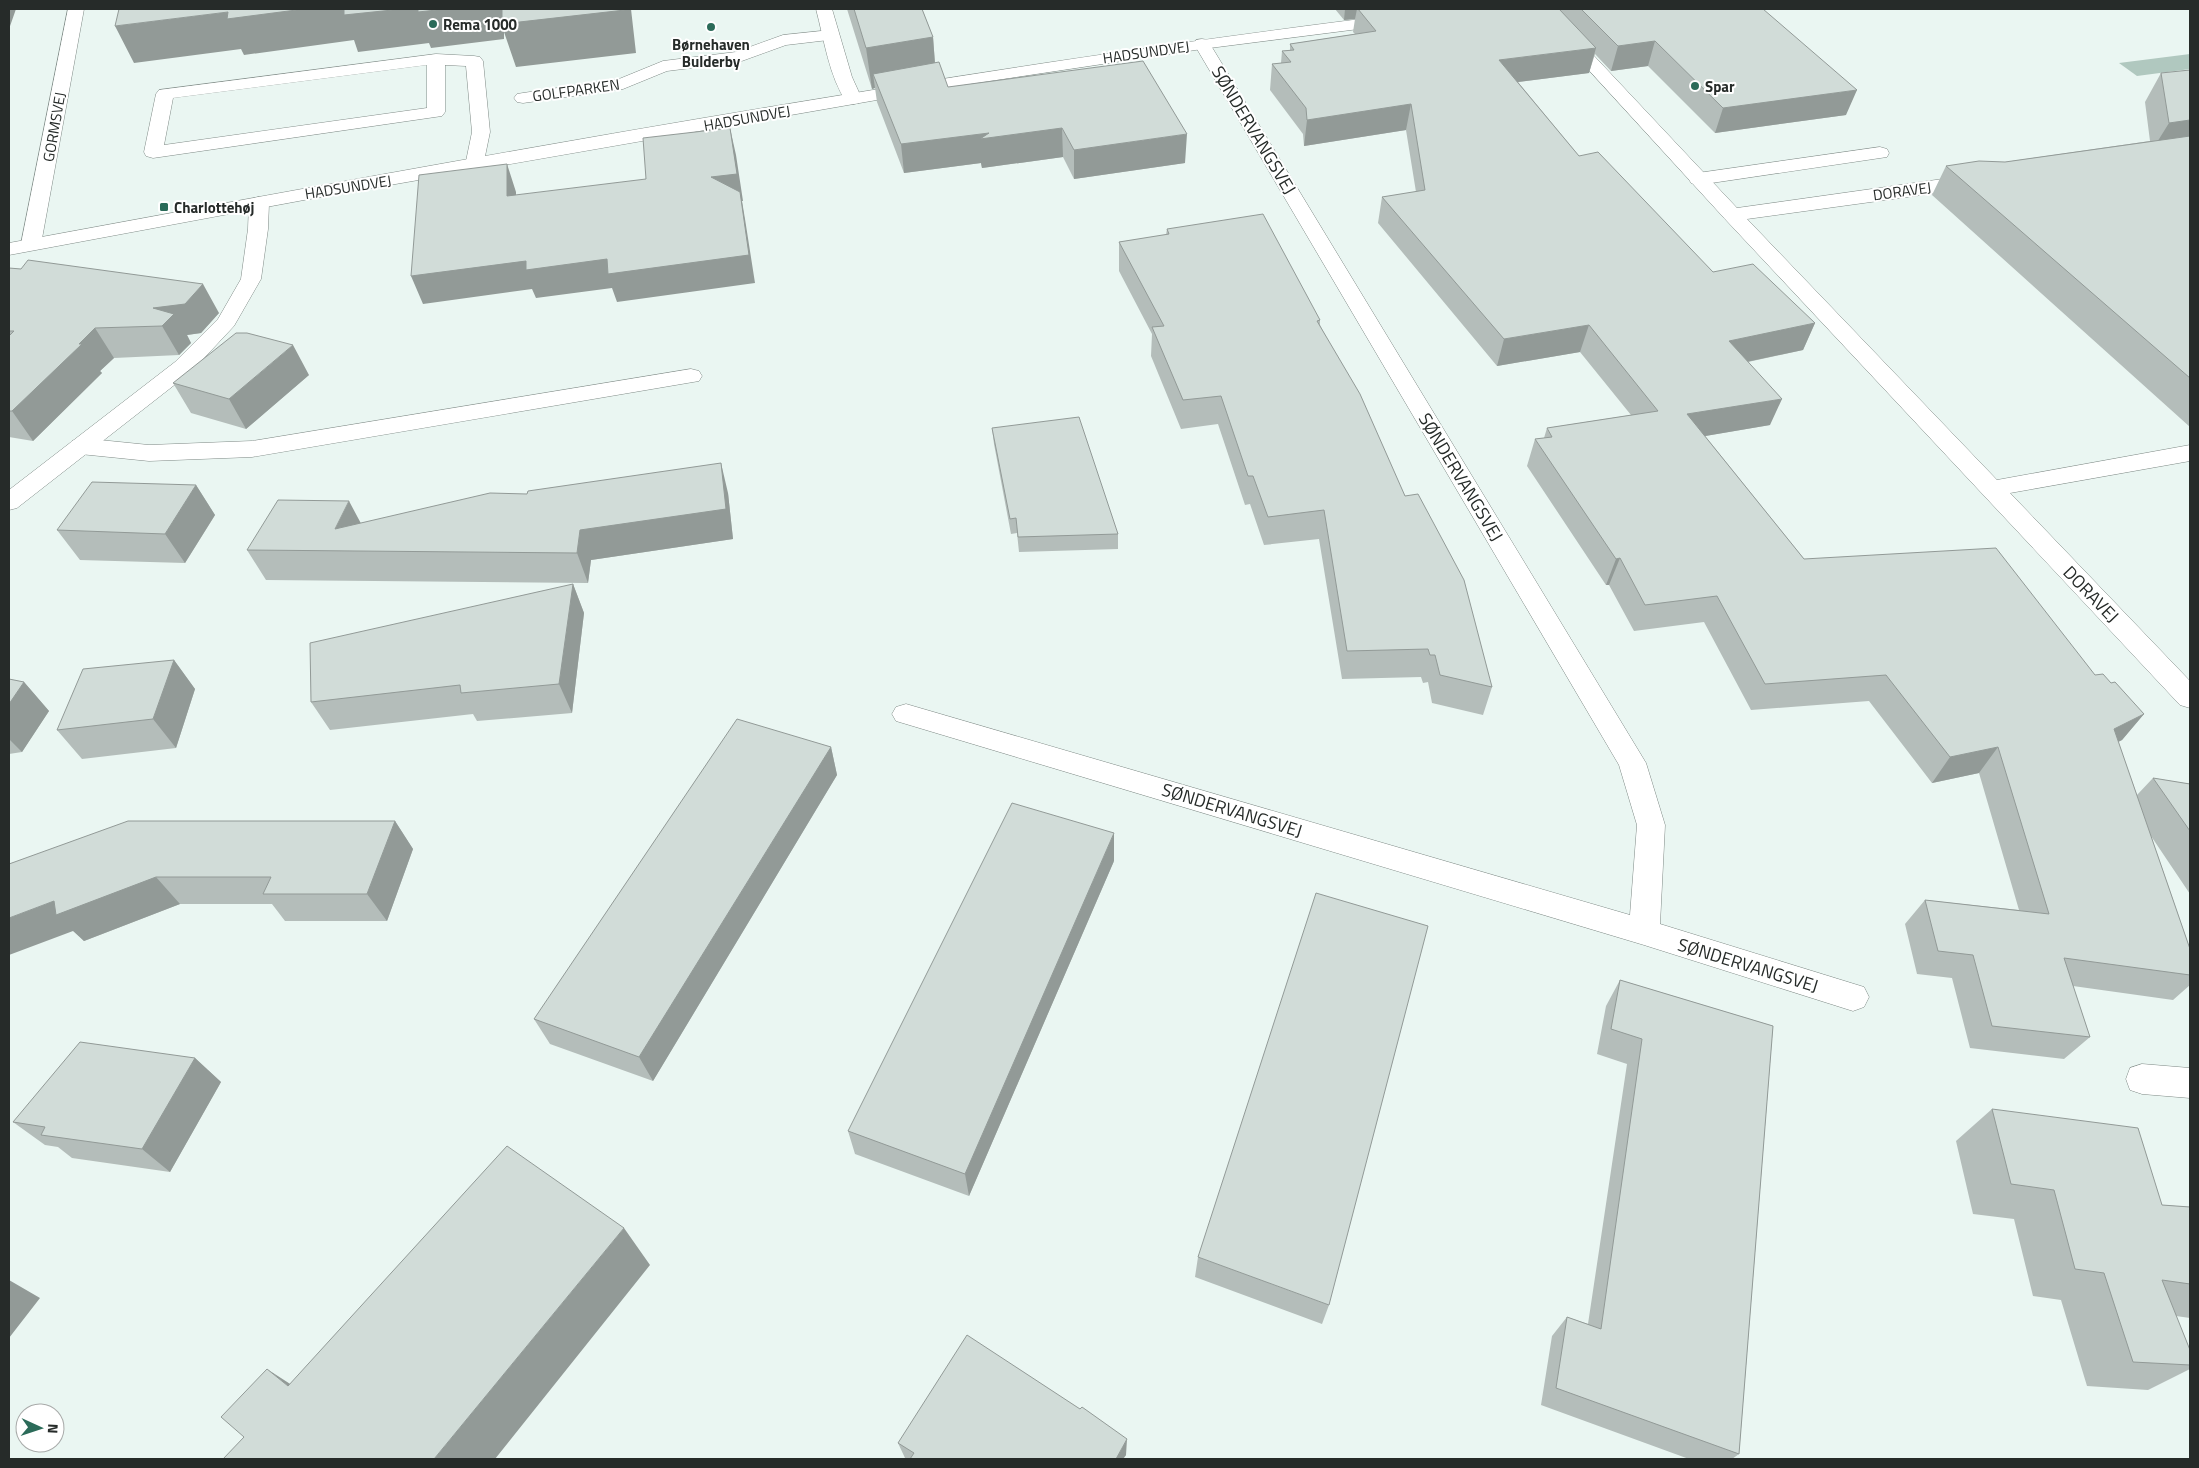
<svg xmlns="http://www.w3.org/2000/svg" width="2199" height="1468" font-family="'Titillium Web',sans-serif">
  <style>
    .green { fill: #b0c8bf }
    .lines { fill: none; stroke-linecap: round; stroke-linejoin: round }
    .service-casing { stroke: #7f8a86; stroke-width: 1 }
    .minor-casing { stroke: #7f8a86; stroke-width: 1 }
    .tertiary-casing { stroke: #7f8a86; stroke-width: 1 }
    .service { fill: #fff; fill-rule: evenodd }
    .minor { fill: #fff; fill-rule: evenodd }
    .tertiary { fill: #fff; fill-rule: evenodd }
    .wall { fill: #b4bdba }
    .shaded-wall { fill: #929a97 }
    .building { fill: #d1dcd8; stroke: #929a97 }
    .poi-dot { fill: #2b6b59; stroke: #fff; stroke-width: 2 }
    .labels { text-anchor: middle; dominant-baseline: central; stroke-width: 4; stroke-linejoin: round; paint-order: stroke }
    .far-poi-label { font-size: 15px; font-weight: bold; fill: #262b29; stroke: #fff; text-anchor: start }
    .far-street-label { font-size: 15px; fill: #262b29; stroke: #fff }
    .street-label { font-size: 18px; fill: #262b29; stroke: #fff }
  </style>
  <rect width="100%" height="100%" fill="#eaf6f2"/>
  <!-- green -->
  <path class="green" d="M 2190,54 L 2190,69 L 2137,76 L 2119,63 Z"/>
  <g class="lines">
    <defs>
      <path id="service" d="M 831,30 L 837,31 L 839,35 L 837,39 L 786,45 L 739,62 L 667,71 L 623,89 L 523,103 L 517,102 L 514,98 L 517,94 L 523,93 L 619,79 L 663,61 L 736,52 L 783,35 Z
        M 436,54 L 474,56 L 480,57 L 483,61 L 490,132 L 483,166 L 481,170 L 474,172 L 467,170 L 465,166 L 472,132 L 466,66 L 445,65 L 445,112 L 442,116 L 153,158 L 146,156 L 144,152 L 156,94 L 159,90 ZM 427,65 L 427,108 L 164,145 L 173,98 Z
        M 1880,147 L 1887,149 L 1889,153 L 1887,157 L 1698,185 L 1691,183 L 1689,179 L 1691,175 L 1698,173 Z
        M 691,369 L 699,371 L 702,376 L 699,381 L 252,457 L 149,461 L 80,454 L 72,451 L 68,446 L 72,441 L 80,438 L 149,445 L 252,441 Z"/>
      <path id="minor" d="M 68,9 L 84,9 L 41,244 L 38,248 L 31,250 L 24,248 L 21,244 Z
        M 816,9 L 832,9 L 852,77 L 862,99 L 859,103 L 853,104 L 847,103 C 829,77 824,39 816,9 Z
        M 1533,9 L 1550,9 L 1737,208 L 1964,176 L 1980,178 L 1983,182 L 1980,186 L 1973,188 L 1747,219 L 1997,480 L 2190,445 L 2190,461 L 2010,493 L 2190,681 L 2190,708 L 2180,705 L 1725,219 Z
        M 1202,39 L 1208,40 L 1210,44 L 1646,763 L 1665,825 L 1660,924 L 1864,987 L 1869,997 L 1864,1007 L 1853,1011 L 1644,945 L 896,721 L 892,714 L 896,707 L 906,704 L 1630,915 L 1637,825 L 1619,765 L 1194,44 L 1196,40 Z
        M 259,197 L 266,199 L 269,203 L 268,229 L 261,279 L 234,326 L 191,372 L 17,508 L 9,510 L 9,490 L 175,362 L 218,319 L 241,279 L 248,229 L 249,203 L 252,199 Z
        M 2142,1064 L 2190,1068 L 2190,1098 L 2142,1094 L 2130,1090 L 2126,1079 L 2130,1068 Z"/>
      <path id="tertiary" d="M 1392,15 L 1398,16 L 1400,20 L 1398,24 L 1202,49 L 957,86 L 304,200 L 9,255 L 9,243 C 468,158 928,73 1392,15 Z"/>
    </defs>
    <!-- service casing -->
    <use href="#service" class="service-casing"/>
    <!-- minor casing -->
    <use href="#minor" class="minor-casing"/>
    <!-- tertiary casing -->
    <use href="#tertiary" class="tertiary-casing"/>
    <!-- service -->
    <use href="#service" class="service"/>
    <!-- minor -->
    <use href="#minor" class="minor"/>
    <!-- tertiary -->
    <use href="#tertiary" class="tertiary"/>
  </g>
  <!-- wall -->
  <path class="wall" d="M 847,9 L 922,9 L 933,37 L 935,63 L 948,87 L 1185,163 L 1074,179 L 1063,157 L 982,168 L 981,163 L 904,173 L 877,102 L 875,88 L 872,89 Z
    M 1335,9 L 1763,9 L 1846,115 L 1715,133 L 1648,66 L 1611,71 L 1595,54 L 1589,73 L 1518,82 L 1579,156 L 1713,272 L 1815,323 L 1803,350 L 1748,362 L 1770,425 L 1705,436 L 1804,559 L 2095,675 L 2111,683 L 2144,714 L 2122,740 L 2118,742 L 2137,795 L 2153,778 L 2190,784 L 2190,894 L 2151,836 L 2190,949 L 2190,985 L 2173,1000 L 2073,986 L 2090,1037 L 2064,1059 L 1970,1048 L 1952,978 L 1917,974 L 1905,924 L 1925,900 L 2019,910 L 1979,773 L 1932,783 L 1869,701 L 1751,710 L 1704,622 L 1634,631 L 1609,585 L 1606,585 L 1527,466 L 1535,439 L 1544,438 L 1547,428 L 1631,415 L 1580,352 L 1497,366 L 1378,223 L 1382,197 L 1416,192 L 1406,130 L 1304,146 L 1303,134 L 1270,90 L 1272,64 L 1281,63 L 1282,51 L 1290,50 L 1290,44 L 1355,34 L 1353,32 L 1355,19 L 1344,20 Z
    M 2190,70 L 2190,427 L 1932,195 L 1946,166 L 2005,162 L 2150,141 L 2145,102 L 2161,73 Z
    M 1167,229 L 1320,320 L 1320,325 L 1405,496 L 1492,687 L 1483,715 L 1432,703 L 1428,682 L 1423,683 L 1421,677 L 1342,679 L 1319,539 L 1264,545 L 1250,504 L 1245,505 L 1218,424 L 1181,429 L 1151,356 L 1152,334 L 1119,271 L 1119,242 L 1166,235 Z
    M 9,268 L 219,313 L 201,333 L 187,335 L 191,343 L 179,355 L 114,358 L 100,371 L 102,373 L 33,441 L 9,437 Z
    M 309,375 L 246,429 L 191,413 L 173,383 Z
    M 992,428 L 1118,534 L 1118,549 L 1019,552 L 1017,533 L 1011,534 L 994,444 Z
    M 196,485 L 215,515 L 185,563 L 80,560 L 57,530 Z
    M 728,493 L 733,539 L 591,560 L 588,583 L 266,580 L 247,550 L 361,523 L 527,494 Z
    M 573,584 L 584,613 L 572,713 L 477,721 L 473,714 L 330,730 L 311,702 Z
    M 174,660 L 195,689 L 176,748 L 82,759 L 57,730 Z
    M 9,679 L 24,682 L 49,711 L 22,752 L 9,754 Z
    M 831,747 L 837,775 L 653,1081 L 550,1044 L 534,1019 Z
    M 395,821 L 413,849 L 387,921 L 285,921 L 272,904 L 180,904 L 84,941 L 9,864 Z
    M 1114,861 L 969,1196 L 855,1154 L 848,1131 Z
    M 1620,980 L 1773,1026 L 1739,1454 L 1732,1459 L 1689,1459 L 1541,1405 L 1552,1336 L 1567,1317 L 1588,1324 L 1627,1064 L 1597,1054 L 1606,1006 Z
    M 195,1058 L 221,1082 L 170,1172 L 72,1158 L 58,1147 L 45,1145 L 13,1122 Z
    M 1992,1109 L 2162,1205 L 2190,1207 L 2190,1318 L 2176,1316 L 2190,1350 L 2190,1369 L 2148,1390 L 2087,1386 L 2061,1300 L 2033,1296 L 2014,1219 L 1973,1214 L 1956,1141 Z
    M 1198,1257 L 1329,1305 L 1322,1324 L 1195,1277 Z
    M 898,1443 L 1126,1455 L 1123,1459 L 906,1459 L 905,1458 Z"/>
  <!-- shaded-wall -->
  <path class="shaded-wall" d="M 9,9 L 16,9 L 9,29 Z
    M 304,9 L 631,9 L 636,53 L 516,67 L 504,32 L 504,39 L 431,48 L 429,43 L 358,52 L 354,40 L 244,55 L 241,49 L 134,63 L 115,26 L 228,12 Z
    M 1345,9 L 1357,9 L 1355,19 L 1344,20 Z
    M 933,37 L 936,78 L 873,74 L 875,88 L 872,89 L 866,48 Z
    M 1655,41 L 1648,66 L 1611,71 L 1618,46 Z
    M 1596,48 L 1589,73 L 1494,85 L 1499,60 Z
    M 1857,90 L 1846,115 L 1715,133 L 1723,108 Z
    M 1411,104 L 1406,130 L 1304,146 L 1307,120 Z
    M 2190,120 L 2190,145 L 2151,152 L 2169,123 Z
    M 730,128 L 736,155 L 743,201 L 742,201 L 745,219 L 755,283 L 617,302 L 612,288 L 536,298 L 532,289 L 423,304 L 411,276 L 711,177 Z
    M 1062,128 L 1063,157 L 982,168 L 981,163 L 904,173 L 901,144 L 989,133 Z
    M 1187,134 L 1185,163 L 1074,179 L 1074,150 Z
    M 507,164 L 516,192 L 516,224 L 507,196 Z
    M 203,284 L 219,313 L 201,333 L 187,335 L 191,343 L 179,355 L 162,326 L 153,308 Z
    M 1815,323 L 1803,350 L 1718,368 L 1729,341 Z
    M 1589,325 L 1580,352 L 1497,366 L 1504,339 Z
    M 95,328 L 114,358 L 100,371 L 102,373 L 33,441 L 12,411 Z
    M 293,345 L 309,375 L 246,429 L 229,399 Z
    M 1782,399 L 1770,425 L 1676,441 L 1687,414 Z
    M 721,463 L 728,493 L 733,539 L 591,560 L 588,583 L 577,553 L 580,530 Z
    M 196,485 L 215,515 L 185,563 L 165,534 Z
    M 349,501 L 365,531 L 335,529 Z
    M 1620,558 L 1609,585 L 1606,585 L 1616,559 Z
    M 573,584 L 584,613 L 572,713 L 559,684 Z
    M 174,660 L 195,689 L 176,748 L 153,719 Z
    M 24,682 L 49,711 L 22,752 L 9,739 L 9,704 Z
    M 2144,714 L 2122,740 L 2092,755 L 2114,729 Z
    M 831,747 L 837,775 L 653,1081 L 639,1057 Z
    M 1998,747 L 1979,773 L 1932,783 L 1950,757 Z
    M 395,821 L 413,849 L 387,921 L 367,894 Z
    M 1114,833 L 1114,861 L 969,1196 L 965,1174 Z
    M 156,877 L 180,904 L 84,941 L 73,931 L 9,955 L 9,918 L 54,901 Z
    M 195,1058 L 221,1082 L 170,1172 L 142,1149 Z
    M 624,1228 L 650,1265 L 495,1459 L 434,1459 Z
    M 9,1280 L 40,1298 L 9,1338 Z
    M 267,1369 L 315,1400 L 288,1386 Z
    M 1127,1439 L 1126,1455 L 1123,1459 L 1116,1459 Z"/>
  <!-- building -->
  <path class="building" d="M 119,9 L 304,9 L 227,19 L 228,12 L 115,26 Z
    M 344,9 L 402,9 L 344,15 Z
    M 418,9 L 446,9 L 418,12 Z
    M 502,9 L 625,9 L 625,10 L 502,24 Z
    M 854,9 L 922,9 L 933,37 L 866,48 Z
    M 1358,9 L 1559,9 L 1596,48 L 1499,60 L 1579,156 L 1598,152 L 1713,272 L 1753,264 L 1815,323 L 1729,341 L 1782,399 L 1687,414 L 1804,559 L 1996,548 L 2095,675 L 2103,674 L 2111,683 L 2115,682 L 2144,714 L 2114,729 L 2190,949 L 2190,975 L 2064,958 L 2090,1037 L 1992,1026 L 1973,955 L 1938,951 L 1925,900 L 2049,914 L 1998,747 L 1950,757 L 1886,675 L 1765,684 L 1717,596 L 1645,605 L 1620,558 L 1616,559 L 1535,439 L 1552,437 L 1547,428 L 1658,411 L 1589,325 L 1504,339 L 1382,197 L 1425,190 L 1411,104 L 1307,120 L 1306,108 L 1272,64 L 1291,62 L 1282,51 L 1294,50 L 1290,44 L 1376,31 Z
    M 1581,9 L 1763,9 L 1857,90 L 1723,108 L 1655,41 L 1618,46 Z
    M 1143,61 L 1187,134 L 1074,150 L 1062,128 L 980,139 L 989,133 L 901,144 L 873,74 L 939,62 L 948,87 Z
    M 2190,70 L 2190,120 L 2169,123 L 2161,73 Z
    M 730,128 L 737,174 L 711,177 L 740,192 L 749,255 L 608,274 L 607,259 L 526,270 L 526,261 L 411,276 L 419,175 L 507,164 L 507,196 L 646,179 L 643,138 Z
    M 2190,136 L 2190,378 L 1946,166 L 1979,161 L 2005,162 Z
    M 1263,214 L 1320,320 L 1317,321 L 1360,394 L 1405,496 L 1418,494 L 1464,580 L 1492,687 L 1440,675 L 1435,655 L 1430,655 L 1428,649 L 1347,651 L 1324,510 L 1268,517 L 1253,476 L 1248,476 L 1221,396 L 1183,400 L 1152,327 L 1164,326 L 1119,242 L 1169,234 L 1167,229 Z
    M 28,260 L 203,284 L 185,304 L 153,308 L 174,314 L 162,326 L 95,328 L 79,344 L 82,344 L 12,411 L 9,411 L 9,336 L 14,331 L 9,331 L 9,268 L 21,269 Z
    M 236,333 L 247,333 L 293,345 L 229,399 L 173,383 Z
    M 1079,417 L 1118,534 L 1018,537 L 1016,518 L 1010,519 L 992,428 Z
    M 721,463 L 726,509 L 580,530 L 577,553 L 247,550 L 278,500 L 349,501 L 335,529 L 490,493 L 527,494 L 528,491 Z
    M 92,482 L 196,485 L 165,534 L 57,530 Z
    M 573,584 L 559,684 L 461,693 L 460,685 L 311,702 L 310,643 Z
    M 174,660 L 153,719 L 57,730 L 83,669 Z
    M 9,679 L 24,682 L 9,704 Z
    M 737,719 L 831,747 L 639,1057 L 534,1019 Z
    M 2153,778 L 2190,784 L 2190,831 Z
    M 1012,803 L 1114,833 L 965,1174 L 848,1131 Z
    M 128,821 L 395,821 L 367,894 L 263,894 L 271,877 L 156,877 L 56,915 L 54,901 L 9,918 L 9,864 Z
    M 1316,893 L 1428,926 L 1329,1305 L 1198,1257 Z
    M 1620,980 L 1773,1026 L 1739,1454 L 1556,1388 L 1567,1317 L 1601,1329 L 1642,1039 L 1611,1029 Z
    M 80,1042 L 195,1058 L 142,1149 L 41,1135 L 45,1127 L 13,1122 Z
    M 1992,1109 L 2138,1128 L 2162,1205 L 2190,1207 L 2190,1284 L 2162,1280 L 2190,1350 L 2190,1365 L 2133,1362 L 2104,1273 L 2075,1269 L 2054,1190 L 2011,1184 Z
    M 507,1146 L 624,1228 L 434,1459 L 223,1459 L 244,1437 L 221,1417 L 267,1369 L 288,1386 Z
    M 967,1335 L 1080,1409 L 1082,1407 L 1127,1439 L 1116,1459 L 910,1459 L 914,1453 L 898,1443 Z"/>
  <!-- markers -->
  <g class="poi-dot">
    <circle cx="433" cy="24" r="5"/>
    <circle cx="711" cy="27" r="5"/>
    <circle cx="1695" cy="86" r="5"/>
    <rect x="159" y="202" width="10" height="10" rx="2.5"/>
  </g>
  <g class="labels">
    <!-- far-poi labels -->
    <g class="far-poi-label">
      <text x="443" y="24">Rema 1000</text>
      <text x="711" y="44" text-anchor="middle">Børnehaven<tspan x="711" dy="17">Bulderby</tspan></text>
      <text x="1705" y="86">Spar</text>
      <text x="174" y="207">Charlottehøj</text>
    </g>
    <!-- far-street labels -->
    <g class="far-street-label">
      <text transform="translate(1146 52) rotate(-8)">HADSUNDVEJ</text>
      <text transform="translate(576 90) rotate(-8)">GOLFPARKEN</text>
      <text transform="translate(747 118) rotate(-10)">HADSUNDVEJ</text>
      <text transform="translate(54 127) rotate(-80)">GORMSVEJ</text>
      <text transform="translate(348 187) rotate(-9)">HADSUNDVEJ</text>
      <text transform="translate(1902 191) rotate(-8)">DORAVEJ</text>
    </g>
    <!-- street labels -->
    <g class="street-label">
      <text transform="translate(1254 130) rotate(59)">SØNDERVANGSVEJ</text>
      <text transform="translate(1461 477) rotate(59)">SØNDERVANGSVEJ</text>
      <text transform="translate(2091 594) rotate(46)">DORAVEJ</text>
      <text transform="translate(1232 810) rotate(17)">SØNDERVANGSVEJ</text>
      <text transform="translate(1748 965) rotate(17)">SØNDERVANGSVEJ</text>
    </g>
  </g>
  <!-- border -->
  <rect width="2199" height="1468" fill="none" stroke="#262b29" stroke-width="20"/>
  <!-- north arrow -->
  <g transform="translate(40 1428) rotate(93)"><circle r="24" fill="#ffffff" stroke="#a8aaa9"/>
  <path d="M0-4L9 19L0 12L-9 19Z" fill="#2b6b59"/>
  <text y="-8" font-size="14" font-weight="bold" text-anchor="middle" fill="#262b29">N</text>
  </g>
</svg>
